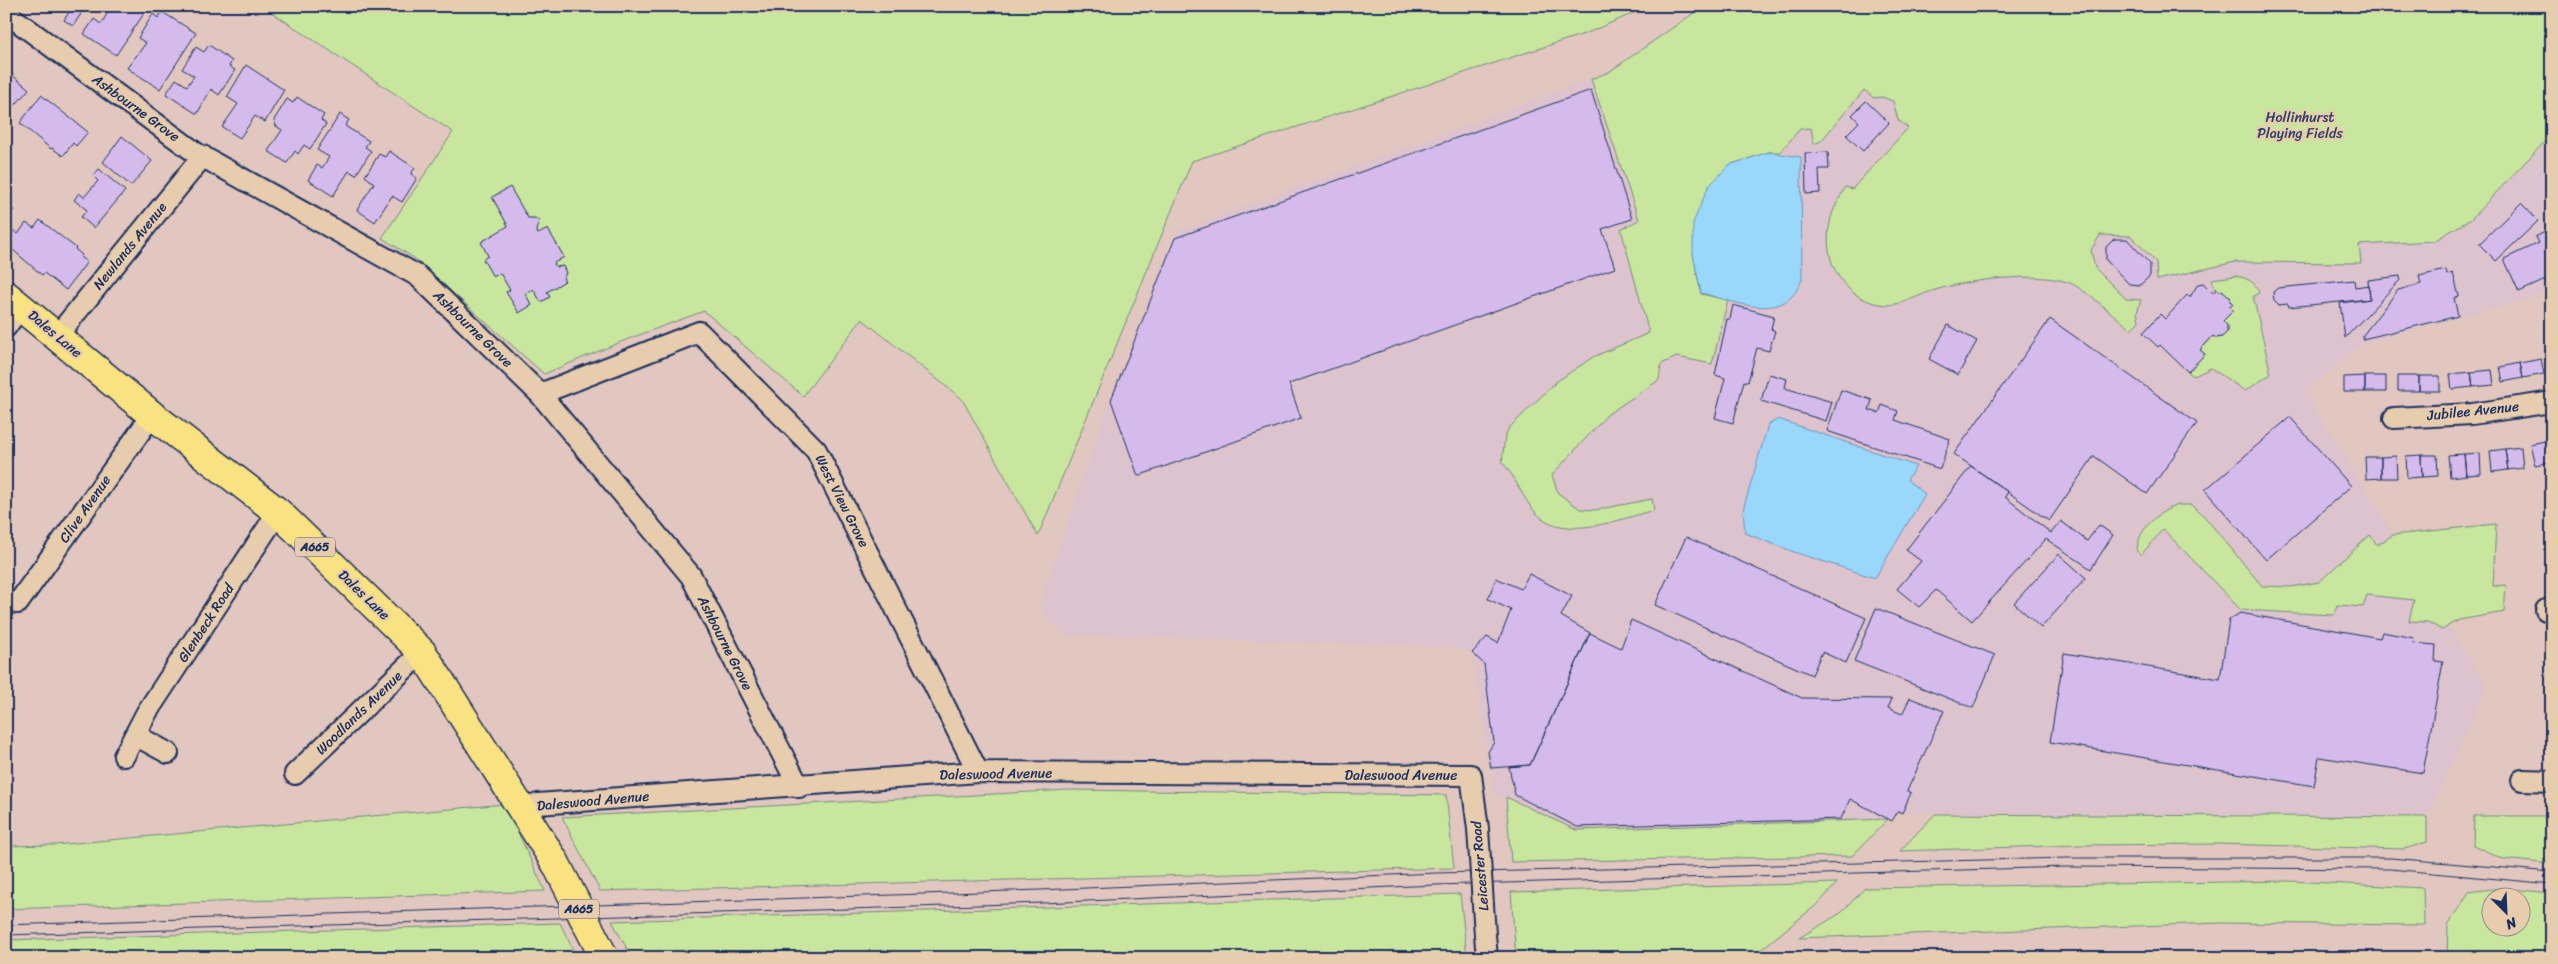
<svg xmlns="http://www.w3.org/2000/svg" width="2558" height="964" font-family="Sriracha,sans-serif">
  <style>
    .built { fill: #ddc3cd }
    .green { fill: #c9e69e; stroke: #728a7e; fill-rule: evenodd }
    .water { fill: #9ad8fb; stroke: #6794bc }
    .building { fill: #d4bbeb; stroke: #1b2f5e }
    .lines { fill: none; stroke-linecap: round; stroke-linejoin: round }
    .minor-casing { stroke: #1b2f5e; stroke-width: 24 }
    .primary-casing { stroke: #1b2f5e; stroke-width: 31 }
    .minor { stroke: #e7ccae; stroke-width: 20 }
    .primary { stroke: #f8e281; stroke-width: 28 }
    .tram { stroke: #1b2f5e; stroke-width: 1 }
    .minor-bridge-casing { stroke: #1b2f5e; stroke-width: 24; stroke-linecap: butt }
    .primary-bridge-casing { stroke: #1b2f5e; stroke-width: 31; stroke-linecap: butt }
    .minor-bridge { stroke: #e7ccae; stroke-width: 20 }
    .primary-bridge { stroke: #f8e281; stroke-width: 28 }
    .labels { text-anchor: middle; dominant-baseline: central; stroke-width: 4.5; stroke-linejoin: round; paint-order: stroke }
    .shield { fill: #e7ccae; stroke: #585e76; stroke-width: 1 }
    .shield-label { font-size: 12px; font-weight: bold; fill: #1b2f5e }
    .street-label { font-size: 14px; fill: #1b2f5e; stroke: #e7ccae }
    .park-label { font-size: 14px; fill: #2c4164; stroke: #e7ccae }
  </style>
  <rect width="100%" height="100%" fill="#e1c7c0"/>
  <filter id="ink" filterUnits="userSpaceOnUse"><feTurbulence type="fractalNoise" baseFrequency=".02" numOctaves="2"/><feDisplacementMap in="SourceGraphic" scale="10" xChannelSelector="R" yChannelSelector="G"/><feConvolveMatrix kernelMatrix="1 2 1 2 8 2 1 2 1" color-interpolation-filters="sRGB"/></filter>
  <g filter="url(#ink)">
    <!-- built -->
    <path class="built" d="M 1704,6 L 2550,136 L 2552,134 L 2552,289 L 2528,299 L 2360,344 L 2305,392 L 2393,534 L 2496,524 L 2493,586 L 2506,585 L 2504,612 L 2459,620 L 2448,627 L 2487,686 L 2427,817 L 1899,813 L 1888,819 L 1576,830 L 1506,797 L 1495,797 L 1472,653 L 1449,647 L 1064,635 L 1039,607 L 1110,400 L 1176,232 L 1609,72 Z"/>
    <!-- green -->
    <path class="green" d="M 262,6 L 1650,6 L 1587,33 L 1192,161 L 1038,536 L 962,399 L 862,319 L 803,396 L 704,311 L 628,339 L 544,374 L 414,258 L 382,238 L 453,132 Z
      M 1704,6 L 2552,6 L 2552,134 L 2471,219 L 2434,241 L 2359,245 L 2361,263 L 2235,262 L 2157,280 L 2156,262 L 2131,236 L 2100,235 L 2091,250 L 2095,268 L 2126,299 L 2141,300 L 2137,312 L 2139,321 L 2131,329 C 2118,319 2082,287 2070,283 C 2039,271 1967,280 1935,290 C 1921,294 1902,305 1888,305 C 1845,303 1821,262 1830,222 C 1832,210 1840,198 1845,187 L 1852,189 L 1908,128 L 1898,120 L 1893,101 L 1882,97 L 1874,98 L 1864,90 L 1821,141 L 1814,144 L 1811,128 L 1800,129 L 1780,152 L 1769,152 L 1729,165 L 1693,254 L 1701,294 L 1728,300 L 1712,364 L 1677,357 L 1661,364 L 1659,380 L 1608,414 L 1552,475 L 1558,493 L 1580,509 L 1595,510 L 1652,499 L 1654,510 C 1623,518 1564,543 1536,513 C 1522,498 1516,477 1502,462 L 1505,436 L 1509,428 L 1556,382 L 1593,357 L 1649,333 L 1621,229 L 1639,220 L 1591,79 L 1609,72 Z
      M 2235,276 C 2247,278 2255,281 2259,293 L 2253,296 L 2271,374 L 2245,391 L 2211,368 L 2194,376 L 2188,372 L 2204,354 L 2200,350 L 2213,336 L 2216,338 L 2222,337 L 2223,321 L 2233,304 L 2222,290 L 2220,292 L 2215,290 L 2212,279 Z
      M 2178,505 L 2191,505 L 2204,516 L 2262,586 L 2291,587 L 2319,582 L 2370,535 L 2377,545 L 2393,535 L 2496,524 L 2493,586 L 2506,585 L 2504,612 L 2459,620 L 2442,630 L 2428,622 L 2409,621 L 2414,600 L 2367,595 L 2363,607 L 2337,605 L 2334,615 L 2241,610 L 2163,529 L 2141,555 L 2137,551 C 2137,530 2159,511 2178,505 Z
      M 1069,790 L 1446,795 L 1454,868 L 600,891 L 562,817 Z
      M 1506,797 L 1576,830 L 1888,819 L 1852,856 L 1511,862 Z
      M 505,804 L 545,891 L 6,909 L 6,846 L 54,845 Z
      M 1935,814 L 2427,817 L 2427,842 L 2404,849 L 2219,844 L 2078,845 L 1900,851 Z
      M 2474,816 L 2552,816 L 2552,864 L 2503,859 L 2473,845 Z
      M 2289,881 L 2423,888 L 2424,925 L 2220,923 L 1799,938 L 1841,913 L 1865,888 Z
      M 1837,883 L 1820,902 L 1754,955 L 1516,958 L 1511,892 Z
      M 2500,888 L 2552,893 L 2552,958 L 2447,958 L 2448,925 L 2469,892 ZM 2490,896 L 2520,896 L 2520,926 L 2490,926 Z
      M 1460,894 L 1467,958 L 632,958 L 612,921 Z
      M 560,923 L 577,958 L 6,958 L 6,940 Z"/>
    <!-- water -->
    <path class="water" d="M 1769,152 L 1801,157 L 1802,279 C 1786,325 1737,302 1701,293 L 1693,254 L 1693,223 L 1708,187 L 1729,165 Z
      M 1778,419 L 1916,466 L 1907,480 L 1925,494 L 1875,578 L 1794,552 L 1745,533 L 1743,510 L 1768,425 Z"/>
    <!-- building -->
    <path class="building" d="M 73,6 L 86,6 L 73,26 L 64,20 Z
      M 149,6 L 116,55 L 84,34 L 94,19 L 101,24 L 107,14 L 96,6 Z
      M 162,12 L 196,33 L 160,89 L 127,68 L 146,43 L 138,38 L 153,14 L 158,18 Z
      M 209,45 L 232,61 L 229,66 L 235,70 L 219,95 L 211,89 L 197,114 L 166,94 L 176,79 L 187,86 L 194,76 L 182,69 L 196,47 L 204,52 Z
      M 246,65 L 284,90 L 265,122 L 255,116 L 240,138 L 222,127 L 238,104 L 227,97 Z
      M 11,74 L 29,89 L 6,116 L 6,76 L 8,78 Z
      M 1591,90 L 1632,219 L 1602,229 L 1615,268 L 1289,384 L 1301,418 L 1138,476 L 1111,400 L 1175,238 Z
      M 41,95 L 88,132 L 76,146 L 73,143 L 63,156 L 52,148 L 51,149 L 20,123 Z
      M 297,97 L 324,115 L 321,120 L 326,124 L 310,149 L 304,145 L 298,154 L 295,151 L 287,163 L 268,151 L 282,130 L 276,126 L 274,120 L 287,99 L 293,103 Z
      M 1866,101 L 1889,123 L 1863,151 L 1846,135 L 1859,122 L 1852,115 Z
      M 340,114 L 349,120 L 345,126 L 369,141 L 365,147 L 371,151 L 356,175 L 349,171 L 333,196 L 308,180 L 317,165 L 322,168 L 329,157 L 317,150 Z
      M 122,136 L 152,161 L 131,186 L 103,162 Z
      M 389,151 L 415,168 L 411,174 L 417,178 L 402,202 L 392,196 L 375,222 L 357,210 L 374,183 L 365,176 L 379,154 L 385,157 Z
      M 1828,152 L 1829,169 L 1819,169 L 1820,193 L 1806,194 L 1805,153 Z
      M 99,169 L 125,191 L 94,228 L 81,217 L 87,210 L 74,200 L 79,193 L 84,197 L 98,181 L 93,176 Z
      M 510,187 L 528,218 L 535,218 L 539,221 L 536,231 L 538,234 L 548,229 L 564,257 L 554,263 L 556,267 L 563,266 L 566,273 L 563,279 L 565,281 L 547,292 L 550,297 L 541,302 L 533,289 L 525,294 L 532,305 L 519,313 L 506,292 L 510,290 L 500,273 L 493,277 L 483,259 L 488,256 L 481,242 L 508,226 L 492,197 Z
      M 2521,203 L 2538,221 L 2496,261 L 2479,244 Z
      M 6,204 L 14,210 L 6,219 Z
      M 40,220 L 76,248 L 75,249 L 82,255 L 80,257 L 87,262 L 66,290 L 44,273 L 42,275 L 6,244 L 6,225 L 18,234 L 26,223 L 34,228 Z
      M 2552,222 L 2552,277 L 2519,292 L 2504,259 L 2538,243 L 2535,237 L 2547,231 L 2545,225 Z
      M 2114,239 L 2127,239 L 2150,264 L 2150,276 L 2140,285 L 2129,284 L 2106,260 L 2106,247 Z
      M 2446,270 L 2447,275 L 2453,273 L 2459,296 L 2454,298 L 2458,316 L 2363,339 L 2363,335 L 2398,290 L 2421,284 L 2419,276 Z
      M 2400,276 L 2400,280 L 2345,338 L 2340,303 L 2370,299 L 2368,280 Z
      M 2354,280 L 2355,287 L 2369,285 L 2370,299 L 2289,307 L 2288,304 L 2278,305 L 2274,301 L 2273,292 L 2278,288 Z
      M 2203,283 L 2213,293 L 2217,288 L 2220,292 L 2222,290 L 2231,298 L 2229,300 L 2233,304 L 2229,307 L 2233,311 L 2223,321 L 2227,325 L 2227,332 L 2222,337 L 2216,338 L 2213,336 L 2200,350 L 2205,354 L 2188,372 L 2160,345 L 2158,347 L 2143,333 L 2160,314 L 2165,319 L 2187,295 L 2190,297 L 2198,284 Z
      M 1733,305 L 1774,316 L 1771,329 L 1775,331 L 1769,351 L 1757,348 L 1748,382 L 1744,381 L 1733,423 L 1715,418 L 1725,378 L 1715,375 L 1727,319 L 1730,319 Z
      M 2050,319 L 2197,423 L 2147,494 L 2094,456 L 2049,521 L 1954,454 Z
      M 1948,325 L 1977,341 L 1958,375 L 1929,359 Z
      M 2541,359 L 2544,374 L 2523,378 L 2520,363 Z
      M 2520,363 L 2523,378 L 2503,382 L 2500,367 Z
      M 2492,370 L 2494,385 L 2473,387 L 2471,372 Z
      M 2471,372 L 2473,387 L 2452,389 L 2450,374 Z
      M 1769,374 L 1787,379 L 1785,388 L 1832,402 L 1826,421 L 1761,401 Z
      M 2365,376 L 2365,392 L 2344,392 L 2344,377 Z
      M 2365,376 L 2386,376 L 2386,392 L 2365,392 Z
      M 2398,376 L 2419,376 L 2419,391 L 2398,391 Z
      M 2419,376 L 2440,376 L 2440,391 L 2419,391 Z
      M 1841,390 L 1872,400 L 1869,410 L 1879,413 L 1882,405 L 1898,411 L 1895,420 L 1950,439 L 1940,469 L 1827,431 Z
      M 2290,417 L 2351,486 L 2266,560 L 2205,490 Z
      M 2552,439 L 2552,461 L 2550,462 L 2545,441 Z
      M 2545,441 L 2550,462 L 2535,465 L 2530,444 Z
      M 2521,447 L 2523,468 L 2508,470 L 2505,449 Z
      M 2505,449 L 2508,470 L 2492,472 L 2490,451 Z
      M 2480,453 L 2481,474 L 2466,475 L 2464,454 Z
      M 2464,454 L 2466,475 L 2450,477 L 2448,455 Z
      M 2421,455 L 2422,477 L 2407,478 L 2406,456 Z
      M 2421,455 L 2437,455 L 2438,476 L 2422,477 Z
      M 2396,456 L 2397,478 L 2381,478 L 2381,457 Z
      M 2365,457 L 2381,457 L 2381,478 L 2366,479 Z
      M 1971,466 L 2008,492 L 2005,497 L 2051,533 L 2061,521 L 2087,541 L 2099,525 L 2113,535 L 2091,569 L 2046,539 L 1972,621 L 1936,590 L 1919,607 L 1897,589 L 1921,561 L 1906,550 Z
      M 1686,537 L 1866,618 L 1846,663 L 1822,652 L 1812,675 L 1655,605 Z
      M 2059,554 L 2086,578 L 2041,628 L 2014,603 Z
      M 1529,574 L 1572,596 L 1561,616 L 1590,633 L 1530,765 L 1491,768 L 1488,752 L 1494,742 L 1484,664 L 1472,653 L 1487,637 L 1498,643 L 1511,610 L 1488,599 L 1496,578 L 1521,589 Z
      M 1876,608 L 1995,655 L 1973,708 L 1854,661 Z
      M 2240,613 L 2380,638 L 2382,632 L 2414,638 L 2413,643 L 2436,645 L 2435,661 L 2443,662 L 2423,773 L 2319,757 L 2314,786 L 2050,742 L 2064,653 L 2220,679 L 2229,620 Z
      M 1631,620 L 1802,698 L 1892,699 L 1888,708 L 1902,714 L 1910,698 L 1944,711 L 1907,791 L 1911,793 L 1902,813 L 1898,811 L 1892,821 L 1850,799 L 1841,819 L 1577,827 L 1515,795 L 1509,767 L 1530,765 L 1590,633 L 1621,648 Z"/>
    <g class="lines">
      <defs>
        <path id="minor" d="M 6,13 L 196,153 L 418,276 L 540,394 L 691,576 L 799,787
          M 6,327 L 21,306
          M 57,336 L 203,156
          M 540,394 L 699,332 L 816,450 L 978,772
          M 2394,418 L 2472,414 L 2552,402
          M 18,603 L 152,415
          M 2546,610 L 2552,610
          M 135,735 L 168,753
          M 124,756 L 147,712 L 278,512
          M 295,774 L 422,652
          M 2522,780 L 2552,781
          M 524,809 L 538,804 L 978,772 L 1471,775 L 1478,829
          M 1485,935 L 1487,958"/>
        <path id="primary" d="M 6,295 L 152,415 L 278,512 L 422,652 L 555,862"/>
      </defs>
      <!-- minor casing -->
      <use href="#minor" class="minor-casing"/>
      <!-- primary casing -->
      <use href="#primary" class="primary-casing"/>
      <!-- minor -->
      <use href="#minor" class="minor"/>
      <!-- primary -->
      <use href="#primary" class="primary"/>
      <!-- tram -->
      <path class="tram" d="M 6,925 L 1040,890 L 1436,873 L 2069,858 L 2391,858 L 2552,872
        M 6,935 L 1043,903 L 1435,885 L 2068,867 L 2390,869 L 2552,884"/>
      <defs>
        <path id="minor-bridge" d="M 1478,829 L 1485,935"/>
        <path id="primary-bridge" d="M 555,862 L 603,955"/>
      </defs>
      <!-- minor-bridge casing -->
      <use href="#minor-bridge" class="minor-bridge-casing"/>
      <!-- primary-bridge casing -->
      <use href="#primary-bridge" class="primary-bridge-casing"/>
      <!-- minor-bridge -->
      <use href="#minor-bridge" class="minor-bridge"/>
      <!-- primary-bridge -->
      <use href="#primary-bridge" class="primary-bridge"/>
    </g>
  </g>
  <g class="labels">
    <!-- shield labels -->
    <g class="shield">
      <rect x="295" y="537.5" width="40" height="19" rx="4"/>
      <rect x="559" y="899.5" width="40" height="19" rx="4"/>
    </g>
    <g class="shield-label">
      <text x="315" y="547">A665</text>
      <text x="579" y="909">A665</text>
    </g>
    <!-- street labels -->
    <g class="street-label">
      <text transform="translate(136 108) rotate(36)">Ashbourne Grove</text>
      <text transform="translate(130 246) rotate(-51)">Newlands Avenue</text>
      <text transform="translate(473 329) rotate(44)">Ashbourne Grove</text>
      <text transform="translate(55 334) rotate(40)">Dales Lane</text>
      <text transform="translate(2473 411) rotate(-6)">Jubilee Avenue</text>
      <text transform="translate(842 501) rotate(63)">West View Grove</text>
      <text transform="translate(85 509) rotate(-55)">Clive Avenue</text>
      <text transform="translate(364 595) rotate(44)">Dales Lane</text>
      <text transform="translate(206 623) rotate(-57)">Glenbeck Road</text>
      <text transform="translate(725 643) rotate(63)">Ashbourne Grove</text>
      <text transform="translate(359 713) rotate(-44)">Woodlands Avenue</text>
      <text transform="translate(996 774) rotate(-1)">Daleswood Avenue</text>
      <text x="1401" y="775">Daleswood Avenue</text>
      <text transform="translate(593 801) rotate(-5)">Daleswood Avenue</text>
      <text transform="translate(1480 866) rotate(-95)">Leicester Road</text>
    </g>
    <!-- park labels -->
    <g class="park-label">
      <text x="2300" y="117">Hollinhurst<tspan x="2300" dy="16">Playing Fields</tspan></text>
    </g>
  </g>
  <!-- margin -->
  <rect width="2558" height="964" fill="none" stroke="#e7ccae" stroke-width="25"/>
  <rect x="12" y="12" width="2533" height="939" fill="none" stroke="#1b2f5e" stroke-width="2" filter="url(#ink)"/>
  <!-- north arrow -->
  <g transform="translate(2506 912) rotate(156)"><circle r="24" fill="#e7ccae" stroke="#958d8e"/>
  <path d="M0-4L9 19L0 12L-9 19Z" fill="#1b2f5e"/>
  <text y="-8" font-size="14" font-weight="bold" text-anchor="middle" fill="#1b2f5e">N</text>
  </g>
</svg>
